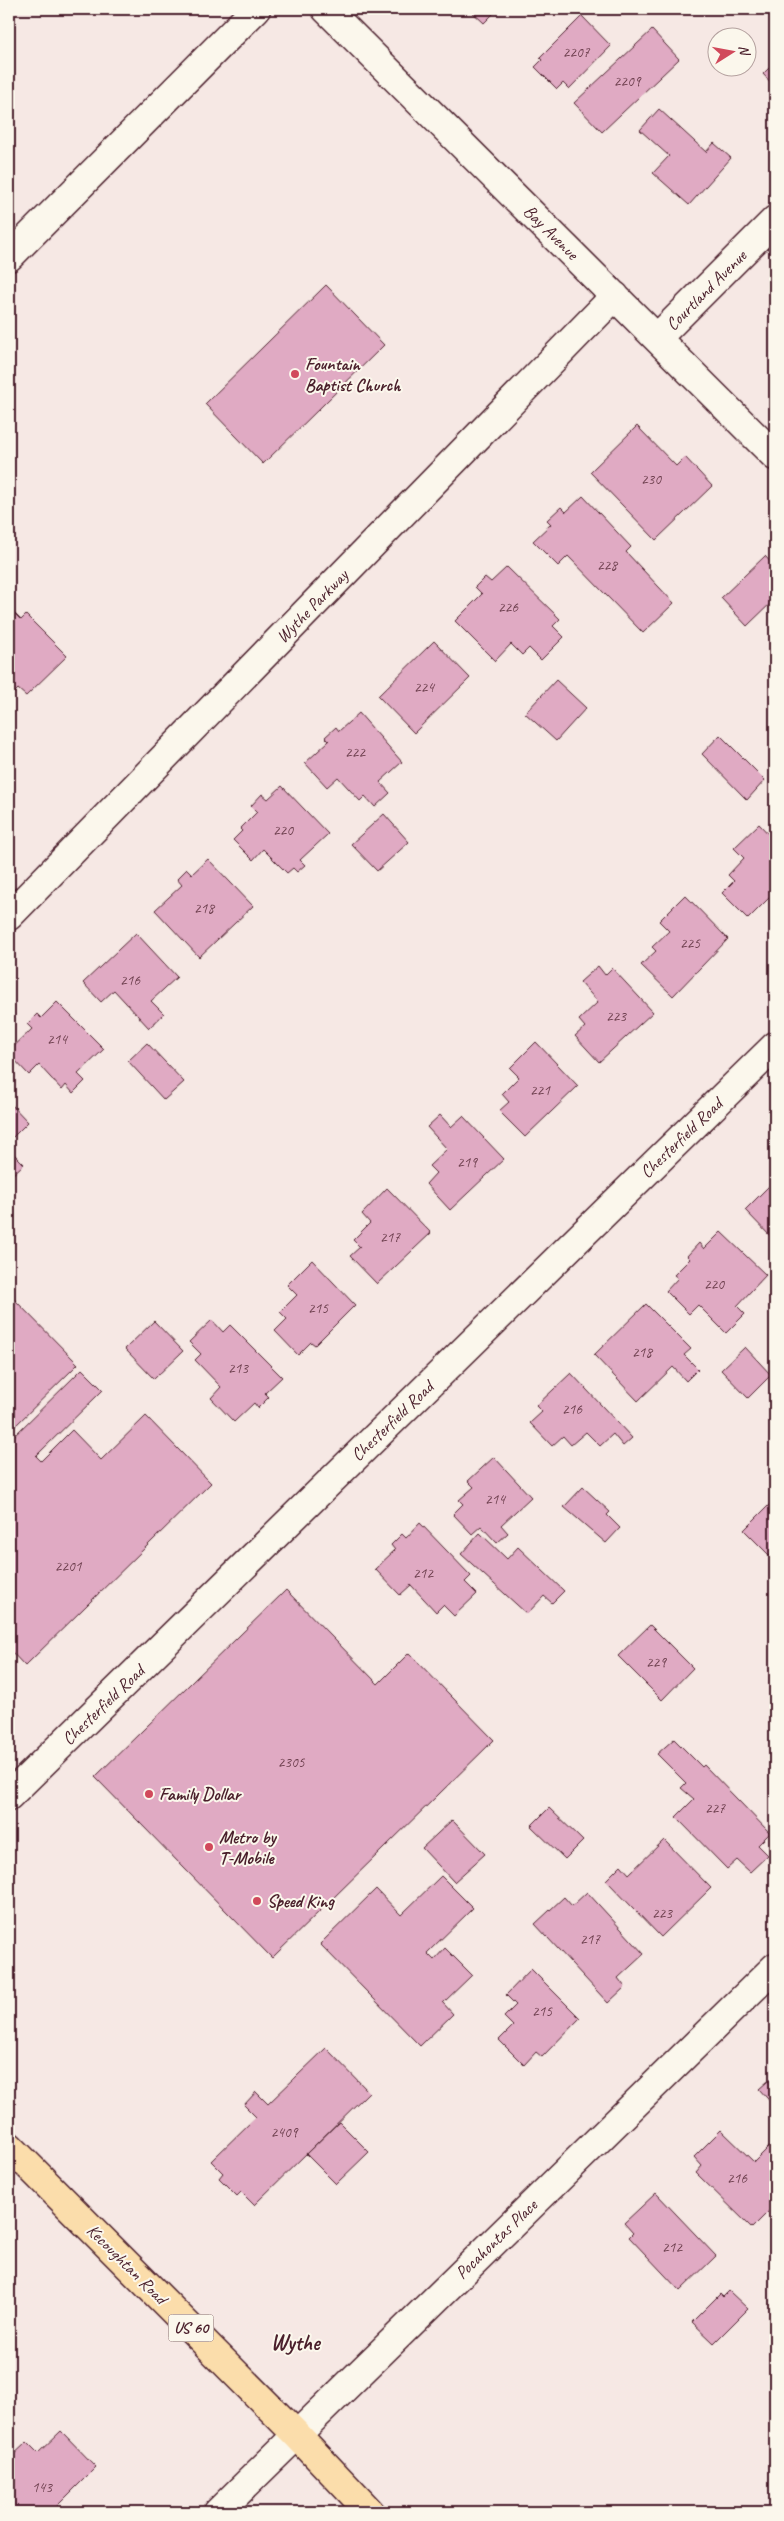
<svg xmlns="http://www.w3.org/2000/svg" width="784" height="2521" font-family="Caveat,sans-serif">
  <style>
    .building { fill: #e0aac3; stroke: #4a1f2b }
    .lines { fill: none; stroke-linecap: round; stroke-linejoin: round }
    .minor-casing { stroke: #4a1f2b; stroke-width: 31 }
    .major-casing { stroke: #4a1f2b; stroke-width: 31 }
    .minor { stroke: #fbf7ec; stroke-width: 28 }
    .major { stroke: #fbddab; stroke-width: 28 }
    .poi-dot { fill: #d1495b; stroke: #fbf7ec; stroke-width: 2 }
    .labels { text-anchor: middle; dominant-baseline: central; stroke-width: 4; stroke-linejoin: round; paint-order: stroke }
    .number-label { font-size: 15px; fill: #704251 }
    .shield { fill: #fbf7ec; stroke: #7f6065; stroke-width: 1 }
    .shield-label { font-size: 16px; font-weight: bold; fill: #4a1f2b }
    .street-label { font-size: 18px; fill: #4a1f2b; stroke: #fbf7ec }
    .poi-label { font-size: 18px; font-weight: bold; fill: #4a1f2b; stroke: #fbf7ec; text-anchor: start }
    .district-label { font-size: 22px; font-weight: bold; fill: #4a1f2b; stroke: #fbf7ec }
  </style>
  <rect width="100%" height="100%" fill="#f6e8e4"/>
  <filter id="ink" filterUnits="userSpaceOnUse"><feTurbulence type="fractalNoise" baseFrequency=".02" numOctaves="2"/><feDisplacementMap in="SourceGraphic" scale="10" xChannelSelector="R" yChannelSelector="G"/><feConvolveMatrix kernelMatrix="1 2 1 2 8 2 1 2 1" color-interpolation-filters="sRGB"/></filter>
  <g filter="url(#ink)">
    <!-- building -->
    <path class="building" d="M 469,9 L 498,9 L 484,23 Z
      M 582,16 L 611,46 L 569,89 L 563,83 L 557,89 L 535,67 L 542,60 L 540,58 Z
      M 652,30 L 679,59 L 602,132 L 574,103 Z
      M 775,62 L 775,87 L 763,74 Z
      M 659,109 L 706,152 L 714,143 L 731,158 L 689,205 L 653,173 L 669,156 L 640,130 Z
      M 326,285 L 384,345 L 263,464 L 205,404 Z
      M 637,426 L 676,466 L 685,457 L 712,486 L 656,540 L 590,472 Z
      M 583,496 L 631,547 L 626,552 L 674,603 L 643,633 L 568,556 L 558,566 L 533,541 L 551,524 L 547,520 L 561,507 L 566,512 Z
      M 765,556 L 775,567 L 775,599 L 747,626 L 721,598 Z
      M 507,567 L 560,619 L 553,626 L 564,637 L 541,660 L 529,648 L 522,655 L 511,644 L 495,661 L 455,621 L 482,594 L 475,587 L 485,577 L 491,582 Z
      M 14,613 L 21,620 L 26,615 L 67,656 L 26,696 L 18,689 L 9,698 L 9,619 Z
      M 434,641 L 470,678 L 414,733 L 378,696 Z
      M 556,680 L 586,708 L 556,741 L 525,713 Z
      M 359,713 L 402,762 L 380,782 L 390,793 L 375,807 L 365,796 L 360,801 L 338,777 L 327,787 L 305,763 L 329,741 L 325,737 L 336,727 L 339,731 Z
      M 720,735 L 765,780 L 747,800 L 702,754 Z
      M 282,786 L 328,834 L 300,860 L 305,865 L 297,872 L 293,868 L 287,873 L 263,849 L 253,860 L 233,840 L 242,831 L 240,829 L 257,812 L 251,806 L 262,794 L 268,799 Z
      M 384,814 L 409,842 L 377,871 L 351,844 Z
      M 759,824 L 775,841 L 775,892 L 748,919 L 722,893 L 734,881 L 728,875 L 744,858 L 734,848 Z
      M 208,859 L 253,906 L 199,957 L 155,910 L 182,885 L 177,879 L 187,869 L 192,874 Z
      M 685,895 L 728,939 L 673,996 L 641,965 L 656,951 L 652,947 L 669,931 L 659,921 Z
      M 136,933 L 177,977 L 151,1001 L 164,1014 L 149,1028 L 114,990 L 101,1002 L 83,983 Z
      M 598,966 L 605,975 L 612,968 L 653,1012 L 599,1062 L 575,1036 L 585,1027 L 579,1020 L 598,1002 L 580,982 Z
      M 57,1002 L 104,1049 L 78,1074 L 85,1081 L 73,1093 L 66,1085 L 62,1090 L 39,1065 L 29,1075 L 9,1054 L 9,1051 L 32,1029 L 27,1024 L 37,1014 L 41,1018 Z
      M 536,1042 L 578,1086 L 525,1137 L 499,1111 L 509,1102 L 502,1094 L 519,1077 L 510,1068 Z
      M 147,1043 L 184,1082 L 164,1100 L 128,1061 Z
      M 9,1102 L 28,1122 L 9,1141 Z
      M 440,1115 L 451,1127 L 463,1116 L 504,1159 L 450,1210 L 426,1184 L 436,1173 L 429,1166 L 447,1149 L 427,1127 Z
      M 9,1149 L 24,1164 L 9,1178 Z
      M 775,1180 L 775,1236 L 773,1239 L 745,1210 Z
      M 387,1188 L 431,1233 L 377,1284 L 350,1256 L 360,1247 L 353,1240 L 370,1223 L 362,1214 Z
      M 721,1232 L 766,1275 L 737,1306 L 745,1314 L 726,1333 L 698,1305 L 689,1314 L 666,1291 L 678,1278 L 674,1275 L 690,1259 L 687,1256 L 699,1243 L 704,1249 Z
      M 312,1260 L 355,1305 L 315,1345 L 311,1342 L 298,1355 L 275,1331 L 287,1319 L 280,1312 L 297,1295 L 287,1285 Z
      M 9,1294 L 78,1364 L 9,1432 Z
      M 646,1304 L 691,1349 L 684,1355 L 698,1369 L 686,1381 L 673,1367 L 638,1401 L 594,1355 Z
      M 212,1320 L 223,1332 L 230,1325 L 282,1377 L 265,1393 L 269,1397 L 258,1408 L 254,1403 L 234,1422 L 211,1398 L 221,1387 L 195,1360 L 201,1354 L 189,1342 Z
      M 154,1321 L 183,1351 L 154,1379 L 125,1349 Z
      M 745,1347 L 771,1375 L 748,1398 L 721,1370 Z
      M 82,1369 L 103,1390 L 36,1456 L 41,1461 L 72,1430 L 101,1460 L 146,1416 L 211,1483 L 25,1666 L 9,1649 L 9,1441 Z
      M 571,1373 L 632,1438 L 623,1446 L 613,1434 L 600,1446 L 586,1432 L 571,1445 L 563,1436 L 552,1446 L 530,1423 L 542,1412 L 536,1406 Z
      M 494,1457 L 531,1497 L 501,1525 L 508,1533 L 497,1543 L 481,1526 L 472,1534 L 453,1514 L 463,1504 L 459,1500 L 474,1487 L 468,1481 Z
      M 583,1487 L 610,1512 L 607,1515 L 620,1528 L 606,1543 L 564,1507 Z
      M 775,1499 L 775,1559 L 774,1560 L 744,1530 Z
      M 420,1523 L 471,1576 L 465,1582 L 477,1594 L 454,1616 L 443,1605 L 436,1612 L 411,1585 L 400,1595 L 375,1569 L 395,1550 L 391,1545 L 402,1534 L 406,1538 Z
      M 480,1533 L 507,1559 L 518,1547 L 564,1591 L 552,1603 L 544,1596 L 527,1614 L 461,1554 Z
      M 286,1590 L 378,1684 L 409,1653 L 494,1740 L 272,1958 L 95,1777 Z
      M 650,1625 L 693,1668 L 662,1700 L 618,1656 Z
      M 674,1739 L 702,1767 L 704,1765 L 770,1833 L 758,1845 L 768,1855 L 750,1872 L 737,1860 L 727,1869 L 676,1817 L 694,1799 L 681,1788 L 686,1783 L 657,1754 Z
      M 549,1808 L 583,1841 L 565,1859 L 531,1826 Z
      M 452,1820 L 485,1854 L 454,1882 L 422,1848 Z
      M 664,1840 L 711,1888 L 661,1937 L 606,1880 L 621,1865 L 629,1874 Z
      M 441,1876 L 473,1908 L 427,1953 L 434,1960 L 445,1948 L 472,1975 L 443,2003 L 453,2014 L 420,2046 L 320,1944 L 376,1889 L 401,1915 Z
      M 587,1892 L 644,1954 L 618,1978 L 625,1987 L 608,2003 L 535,1924 L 564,1897 L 572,1906 Z
      M 531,1969 L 580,2018 L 542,2057 L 536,2052 L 524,2065 L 499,2040 L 513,2026 L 504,2017 L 516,2005 L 506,1995 Z
      M 326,2048 L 369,2092 L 254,2205 L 241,2192 L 237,2196 L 219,2178 L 223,2173 L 211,2161 L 256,2117 L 244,2105 L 256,2092 L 268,2104 Z
      M 775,2075 L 775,2107 L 759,2089 Z
      M 339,2122 L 369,2152 L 336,2184 L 306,2154 Z
      M 721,2130 L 754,2162 L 769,2147 L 775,2153 L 775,2176 L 772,2179 L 775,2182 L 775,2205 L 752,2228 L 696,2173 L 702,2166 L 694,2157 Z
      M 656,2193 L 716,2256 L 680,2291 L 629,2237 L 633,2233 L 624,2223 Z
      M 729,2291 L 748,2309 L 714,2343 L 692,2322 L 720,2294 L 723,2297 Z
      M 61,2431 L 96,2467 L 56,2507 L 61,2512 L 9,2512 L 9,2459 L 27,2442 L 38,2453 Z"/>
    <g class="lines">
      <defs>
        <path id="minor" d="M 326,9 L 775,456
          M 9,257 L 256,9
          M 657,338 L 775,220
          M 9,916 L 615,296
          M 9,1796 L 775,1046
          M 218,2512 L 775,1967"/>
        <path id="major" d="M 9,2146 L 297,2435 L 370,2512"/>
      </defs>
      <!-- minor casing -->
      <use href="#minor" class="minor-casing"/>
      <!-- major casing -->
      <use href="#major" class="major-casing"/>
      <!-- minor -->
      <use href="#minor" class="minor"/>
      <!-- major -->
      <use href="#major" class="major"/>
    </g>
  </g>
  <!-- markers -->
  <g class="poi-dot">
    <circle cx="295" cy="374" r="5"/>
    <circle cx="149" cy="1794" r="5"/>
    <circle cx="209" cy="1847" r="5"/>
    <circle cx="257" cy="1901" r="5"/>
  </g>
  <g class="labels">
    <!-- number labels -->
    <g class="number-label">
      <text x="576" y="52">2207</text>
      <text x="627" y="81">2209</text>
      <text x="651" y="479">230</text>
      <text x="607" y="565">228</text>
      <text x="508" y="607">226</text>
      <text x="424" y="687">224</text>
      <text x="355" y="752">222</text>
      <text x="283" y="830">220</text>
      <text x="204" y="908">218</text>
      <text x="690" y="943">225</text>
      <text x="130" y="980">216</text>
      <text x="616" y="1016">223</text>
      <text x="57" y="1039">214</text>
      <text x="540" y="1090">221</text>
      <text x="467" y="1162">219</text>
      <text x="390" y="1237">217</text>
      <text x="714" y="1284">220</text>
      <text x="318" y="1308">215</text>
      <text x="642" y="1352">218</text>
      <text x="238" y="1368">213</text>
      <text x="572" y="1409">216</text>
      <text x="495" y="1499">214</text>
      <text x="68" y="1566">2201</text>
      <text x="423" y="1573">212</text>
      <text x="656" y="1662">229</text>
      <text x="291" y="1762">2305</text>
      <text x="715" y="1808">227</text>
      <text x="662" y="1913">223</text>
      <text x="590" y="1939">217</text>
      <text x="542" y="2011">215</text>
      <text x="284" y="2132">2409</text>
      <text x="737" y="2178">216</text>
      <text x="672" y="2247">212</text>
      <text x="42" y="2487">143</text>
    </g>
    <!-- shield labels -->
    <rect class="shield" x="168.5" y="2314.5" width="45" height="27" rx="4"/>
    <g class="shield-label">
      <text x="191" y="2328">US 60</text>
    </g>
    <!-- street labels -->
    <g class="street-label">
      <text transform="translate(551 232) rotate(45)">Bay Avenue</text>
      <text transform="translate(706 290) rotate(-45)">Courtland Avenue</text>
      <text transform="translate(312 606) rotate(-46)">Wythe Parkway</text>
      <text transform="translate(681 1138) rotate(-44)">Chesterfield Road</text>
      <text transform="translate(392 1421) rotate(-44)">Chesterfield Road</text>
      <text transform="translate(103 1705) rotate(-44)">Chesterfield Road</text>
      <text transform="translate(496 2239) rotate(-44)">Pocahontas Place</text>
      <text transform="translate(127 2264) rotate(45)">Kecoughtan Road</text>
    </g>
    <!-- poi labels -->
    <g class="poi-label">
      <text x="305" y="364">Fountain<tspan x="305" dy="21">Baptist Church</tspan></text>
      <text x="159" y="1794">Family Dollar</text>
      <text x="219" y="1837">Metro by<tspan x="219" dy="21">T-Mobile</tspan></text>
      <text x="267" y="1901">Speed King</text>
    </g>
    <!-- district labels -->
    <g class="district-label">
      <text x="295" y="2343">Wythe</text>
    </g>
  </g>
  <!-- margin -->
  <rect width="784" height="2521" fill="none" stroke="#fbf7ec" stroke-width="30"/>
  <rect x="15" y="15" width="754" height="2491" fill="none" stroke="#4a1f2b" stroke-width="2" filter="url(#ink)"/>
  <!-- north arrow -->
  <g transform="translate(732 52) rotate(79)"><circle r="24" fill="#fbf7ec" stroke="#b4a19f"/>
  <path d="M0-4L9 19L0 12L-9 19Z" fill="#d1495b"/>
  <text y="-8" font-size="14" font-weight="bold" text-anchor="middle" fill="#4a1f2b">N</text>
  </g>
</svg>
